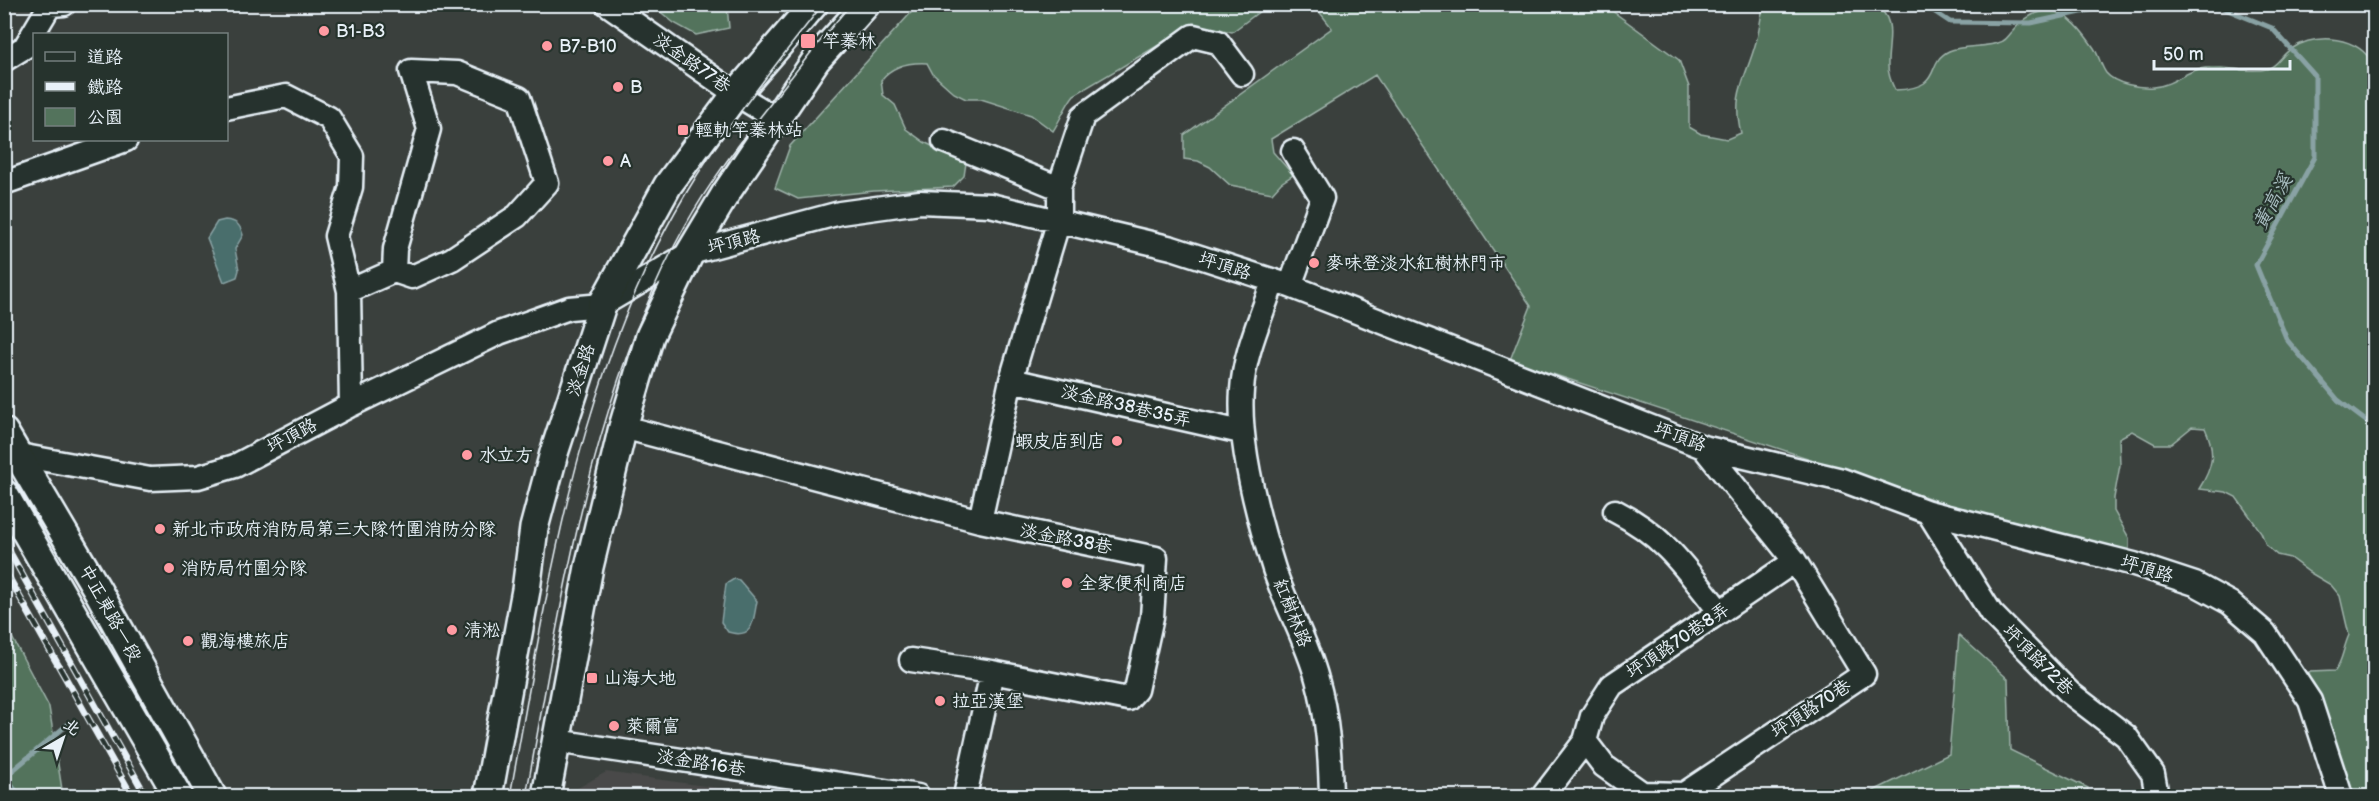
<svg xmlns="http://www.w3.org/2000/svg" width="2379" height="801" font-family="'Balsamiq Sans','LXGW WenKai TC',sans-serif">
  <style>
    .built { fill: #484948 }
    .green { fill: #53735c; stroke: #9eb2aa; stroke-width: 1.5 }
    .water { fill: #496e6c; stroke: #89a2a4; stroke-width: 1.5 }
    .lines { fill: none; stroke-linecap: round; stroke-linejoin: round }
    .stream { stroke: #89a2a4; stroke-width: 5 }
    .minor-casing { stroke: #e8f1f8; stroke-width: 27 }
    .major-casing { stroke: #e8f1f8; stroke-width: 32 }
    .minor { stroke: #26332d; stroke-width: 22 }
    .major { stroke: #26332d; stroke-width: 27 }
    .tram { stroke: #e8f1f8; stroke-width: 1.5 }
    .rail-casing { stroke: #e8f1f8; stroke-width: 7 }
    .rail { stroke: #26332d; stroke-width: 4.5; stroke-dasharray: 14; stroke-linecap: butt }
    .poi-dot { fill: #ff9aa2; stroke: #26332d; stroke-width: 2 }
    .labels { text-anchor: middle; dominant-baseline: central; stroke-width: 4.5; stroke-linejoin: round; paint-order: stroke }
    .poi-label { font-size: 18px; fill: #e8f1f8; stroke: #26332d; text-anchor: start }
    .street-label { font-size: 18px; fill: #e8f1f8; stroke: #26332d }
    .water-label { font-size: 20px; font-style: italic; fill: #a8bdc0; stroke: #26332d }
  </style>
  <rect width="100%" height="100%" fill="#3a403d"/>
  <filter id="ink" filterUnits="userSpaceOnUse"><feTurbulence type="fractalNoise" baseFrequency=".0167" numOctaves="2"/><feDisplacementMap in="SourceGraphic" scale="12" xChannelSelector="R" yChannelSelector="G"/><feConvolveMatrix kernelMatrix="1 2 1 2 8 2 1 2 1" color-interpolation-filters="sRGB"/></filter>
  <g filter="url(#ink)">
    <!-- built -->
    <path class="built" d="M 606,772 L 777,796 L 575,796 L 576,789 Z"/>
    <!-- green -->
    <path class="green" d="M 1873,4 C 1899,18 1887,43 1888,66 C 1888,75 1891,82 1895,90 C 1946,88 1923,64 1949,51 C 1964,44 1986,49 2003,41 C 2007,39 2009,35 2012,32 C 2022,20 2035,10 2051,11 C 2068,11 2085,35 2094,48 C 2099,56 2101,66 2106,73 C 2115,84 2139,88 2153,87 C 2171,86 2183,73 2199,69 C 2221,64 2245,74 2267,69 C 2278,66 2282,54 2291,49 C 2318,32 2358,36 2374,65 L 2374,796 L 2340,796 L 2303,681 L 2310,672 L 2335,671 C 2343,660 2343,648 2349,635 L 2340,596 L 2331,585 L 2309,572 L 2290,558 L 2277,555 L 2266,545 L 2261,532 L 2236,497 L 2226,492 L 2199,489 C 2213,467 2216,452 2205,428 L 2192,427 L 2171,444 L 2155,444 L 2132,431 L 2119,438 L 2120,465 L 2114,498 L 2114,511 L 2129,538 L 2129,552 L 2075,546 L 1510,360 L 1531,306 L 1375,75 L 1271,139 L 1273,152 L 1293,175 L 1281,183 L 1272,193 L 1230,185 L 1210,167 L 1198,161 L 1184,159 L 1184,135 L 1332,28 L 1314,5 L 1604,5 L 1679,60 L 1689,87 L 1689,127 L 1701,134 L 1727,139 L 1741,133 C 1731,93 1746,79 1756,42 C 1760,30 1760,17 1764,5 Z
      M 652,5 L 727,5 L 729,28 L 696,35 L 674,23 Z
      M 918,5 L 1268,5 L 1232,32 L 1194,24 L 1074,95 C 1065,106 1061,119 1053,131 L 1031,115 L 981,99 L 966,99 L 954,93 L 933,74 L 927,63 C 909,62 892,66 881,80 L 883,95 L 895,105 L 906,129 L 924,142 L 966,163 L 964,176 L 953,187 L 874,191 L 798,199 L 775,188 L 790,146 Z
      M 5,624 L 49,707 L 63,796 L 12,796 L 5,785 Z
      M 1959,635 L 2008,679 L 2010,750 L 2088,788 L 2086,796 L 1863,796 L 1949,754 Z"/>
    <!-- water -->
    <path class="water" d="M 225,220 C 236,221 240,224 243,235 L 235,249 L 239,270 L 237,277 L 224,282 L 207,238 L 217,222 Z
      M 734,579 L 739,580 L 757,601 C 753,619 755,640 728,632 L 721,622 L 726,584 Z
      M 5,774 L 21,795 L 21,796 L 5,796 Z"/>
    <g class="lines">
      <!-- stream -->
      <path class="stream" d="M 1923,4 L 1950,22 L 2031,23 L 2118,4
        M 2213,4 L 2272,28 L 2315,76 L 2315,157 L 2256,265 L 2287,340 L 2338,400 L 2374,427
        M 6,776 L 67,725"/>
      <defs>
        <path id="minor" d="M 607,4 L 736,94 L 778,120
          M 4,60 L 25,47 L 50,5 L 64,4
          M 226,108 L 286,96 L 329,118 L 352,156 L 351,187 L 336,236 L 349,291 L 351,405
          M 944,141 L 1059,188
          M 4,183 L 126,140
          M 1273,281 C 1262,316 1244,353 1242,390 C 1238,442 1258,518 1274,569 C 1286,606 1307,641 1317,679 C 1328,717 1330,757 1331,796
          M 1290,286 L 1322,198 L 1293,151
          M 349,291 L 394,271 L 412,277 L 452,259 L 517,216 L 547,183 L 519,98 L 457,73 L 411,71 L 429,129 L 395,249 L 394,271
          M 1011,380 L 1241,432
          M 623,427 L 980,521 L 1156,558 L 1152,617 L 1136,690 L 1128,699 L 992,672 L 911,660
          M 4,463 L 19,455 L 150,479 L 198,477 L 235,466 L 351,405 L 499,333 L 569,308 L 602,305 L 690,253 L 840,213 L 920,202 L 990,205 L 1172,248 L 1290,286 L 1703,447 L 1842,480 L 1928,512 L 2134,564 L 2195,584 L 2230,603 L 2265,633 L 2310,701 L 2341,796
          M 1615,511 C 1665,536 1686,569 1720,612
          M 1928,512 L 1991,613 L 2070,693 L 2126,736 L 2153,774 L 2157,796
          M 980,521 L 1011,380 L 1059,220 L 1059,188 L 1083,116 L 1193,36 L 1218,42 L 1242,74
          M 556,741 L 918,796
          M 1585,741 L 1604,766 L 1642,793 L 1684,794 L 1864,674 L 1795,561 L 1703,447
          M 965,796 L 992,672
          M 1543,796 L 1585,741 L 1592,716 L 1612,685 L 1795,561"/>
        <path id="major" d="M 4,432 L 98,591 L 212,796
          M 4,494 L 178,796
          M 488,796 L 526,590 L 534,528 L 554,453 L 602,305 L 668,185 L 736,94 L 814,4
          M 546,796 L 589,567 L 623,427 L 650,336 L 690,253 L 726,193 L 816,60 L 866,4"/>
      </defs>
      <!-- minor casing -->
      <use href="#minor" class="minor-casing"/>
      <!-- major casing -->
      <use href="#major" class="major-casing"/>
      <!-- minor -->
      <use href="#minor" class="minor"/>
      <!-- major -->
      <use href="#major" class="major"/>
      <!-- tram -->
      <path class="tram" d="M 510,796 C 547,594 577,375 685,195 C 725,127 775,66 823,4
        M 526,796 C 561,607 590,397 685,226 C 709,183 738,145 768,107 C 795,72 822,38 851,4"/>
      <defs>
        <path id="rail" d="M 4,542 L 146,796
          M 4,569 L 132,796"/>
      </defs>
      <!-- rail casing -->
      <use href="#rail" class="rail-casing"/>
      <!-- rail -->
      <use href="#rail" class="rail"/>
    </g>
  </g>
  <!-- markers -->
  <g class="poi-dot">
    <circle cx="324" cy="31" r="6"/>
    <rect x="800" y="33" width="16" height="16" rx="3"/>
    <circle cx="547" cy="46" r="6"/>
    <circle cx="618" cy="87" r="6"/>
    <rect x="677" y="124" width="12" height="12" rx="3"/>
    <circle cx="608" cy="161" r="6"/>
    <circle cx="1314" cy="263" r="6"/>
    <circle cx="1117" cy="441" r="6"/>
    <circle cx="467" cy="455" r="6"/>
    <circle cx="160" cy="529" r="6"/>
    <circle cx="169" cy="568" r="6"/>
    <circle cx="1067" cy="583" r="6"/>
    <circle cx="452" cy="630" r="6"/>
    <circle cx="188" cy="641" r="6"/>
    <rect x="586" y="672" width="12" height="12" rx="3"/>
    <circle cx="940" cy="701" r="6"/>
    <circle cx="614" cy="726" r="6"/>
  </g>
  <g class="labels">
    <!-- poi labels -->
    <g class="poi-label">
      <text x="336" y="31">B1-B3</text>
      <text x="822" y="41">竿蓁林</text>
      <text x="559" y="46">B7-B10</text>
      <text x="630" y="87">B</text>
      <text x="695" y="130">輕軌竿蓁林站</text>
      <text x="620" y="161">A</text>
      <text x="1326" y="263">麥味登淡水紅樹林門市</text>
      <text x="1105" y="441" text-anchor="end">蝦皮店到店</text>
      <text x="479" y="455">水立方</text>
      <text x="172" y="529">新北市政府消防局第三大隊竹圍消防分隊</text>
      <text x="181" y="568">消防局竹圍分隊</text>
      <text x="1079" y="583">全家便利商店</text>
      <text x="464" y="630">清淞</text>
      <text x="200" y="641">觀海樓旅店</text>
      <text x="604" y="678">山海大地</text>
      <text x="952" y="701">拉亞漢堡</text>
      <text x="626" y="726">萊爾富</text>
    </g>
    <!-- street labels -->
    <g class="street-label">
      <text transform="translate(692 63) rotate(35)">淡金路77巷</text>
      <text transform="translate(734 242) rotate(-14)">坪頂路</text>
      <text transform="translate(1225 266) rotate(18)">坪頂路</text>
      <text transform="translate(581 370) rotate(-72)">淡金路</text>
      <text transform="translate(1126 406) rotate(13)">淡金路38巷35弄</text>
      <text transform="translate(292 436) rotate(-28)">坪頂路</text>
      <text transform="translate(1680 437) rotate(20)">坪頂路</text>
      <text transform="translate(1066 539) rotate(11)">淡金路38巷</text>
      <text transform="translate(2147 569) rotate(17)">坪頂路</text>
      <text transform="translate(110 613) rotate(61)">中正東路一段</text>
      <text transform="translate(1292 613) rotate(68)">紅樹林路</text>
      <text transform="translate(1678 641) rotate(-34)">坪頂路70巷8弄</text>
      <text transform="translate(2038 660) rotate(45)">坪頂路72巷</text>
      <text transform="translate(1811 709) rotate(-33)">坪頂路70巷</text>
      <text transform="translate(701 763) rotate(9)">淡金路16巷</text>
    </g>
    <!-- water labels -->
    <g class="water-label">
      <text transform="translate(2273 202) rotate(-61)">黃高溪</text>
    </g>
  </g>
  <!-- margin -->
  <rect width="2379" height="801" fill="none" stroke="#26332d" stroke-width="24"/>
  <rect x="12" y="12" width="2355" height="777" fill="none" stroke="#e8f1f8" stroke-width="2" filter="url(#ink)"/>
  <!-- legend -->
  <rect x="33" y="33" width="195" height="108" fill="#26332d" stroke="#747f7e" stroke-width="1.5"/>
  <rect x="45" y="52" width="30" height="9" fill="#26332d" stroke="#747f7e" stroke-width="1.5"/>
  <text x="87" y="63" font-size="18" fill="#e8f1f8">道路</text>
  <rect x="45" y="82" width="30" height="9" fill="#e8f1f8" stroke="#747f7e" stroke-width="1.5"/>
  <text x="87" y="93" font-size="18" fill="#e8f1f8">鐵路</text>
  <rect x="45" y="108" width="30" height="18" fill="#53735c" stroke="#747f7e" stroke-width="1.5"/>
  <text x="87" y="123" font-size="18" fill="#e8f1f8">公園</text>
  <!-- north arrow -->
  <g transform="translate(63 738) rotate(39)" stroke="#26332d" stroke-width="4.5" paint-order="stroke">
  <path d="M0-4.5L10 22L0 15L-10 22Z" fill="#e8f1f8"/>
  <text y="-9" font-size="16" font-weight="bold" text-anchor="middle" fill="#e8f1f8">北</text>
  </g>
  <!-- scale -->
  <path d="M2154 60v9h136v-9" fill="none" stroke="#e8f1f8" stroke-width="3"/>
  <text x="2163" y="60" font-size="18" fill="#e8f1f8" stroke="#26332d" stroke-width="4.5" paint-order="stroke">50 m</text>
</svg>
